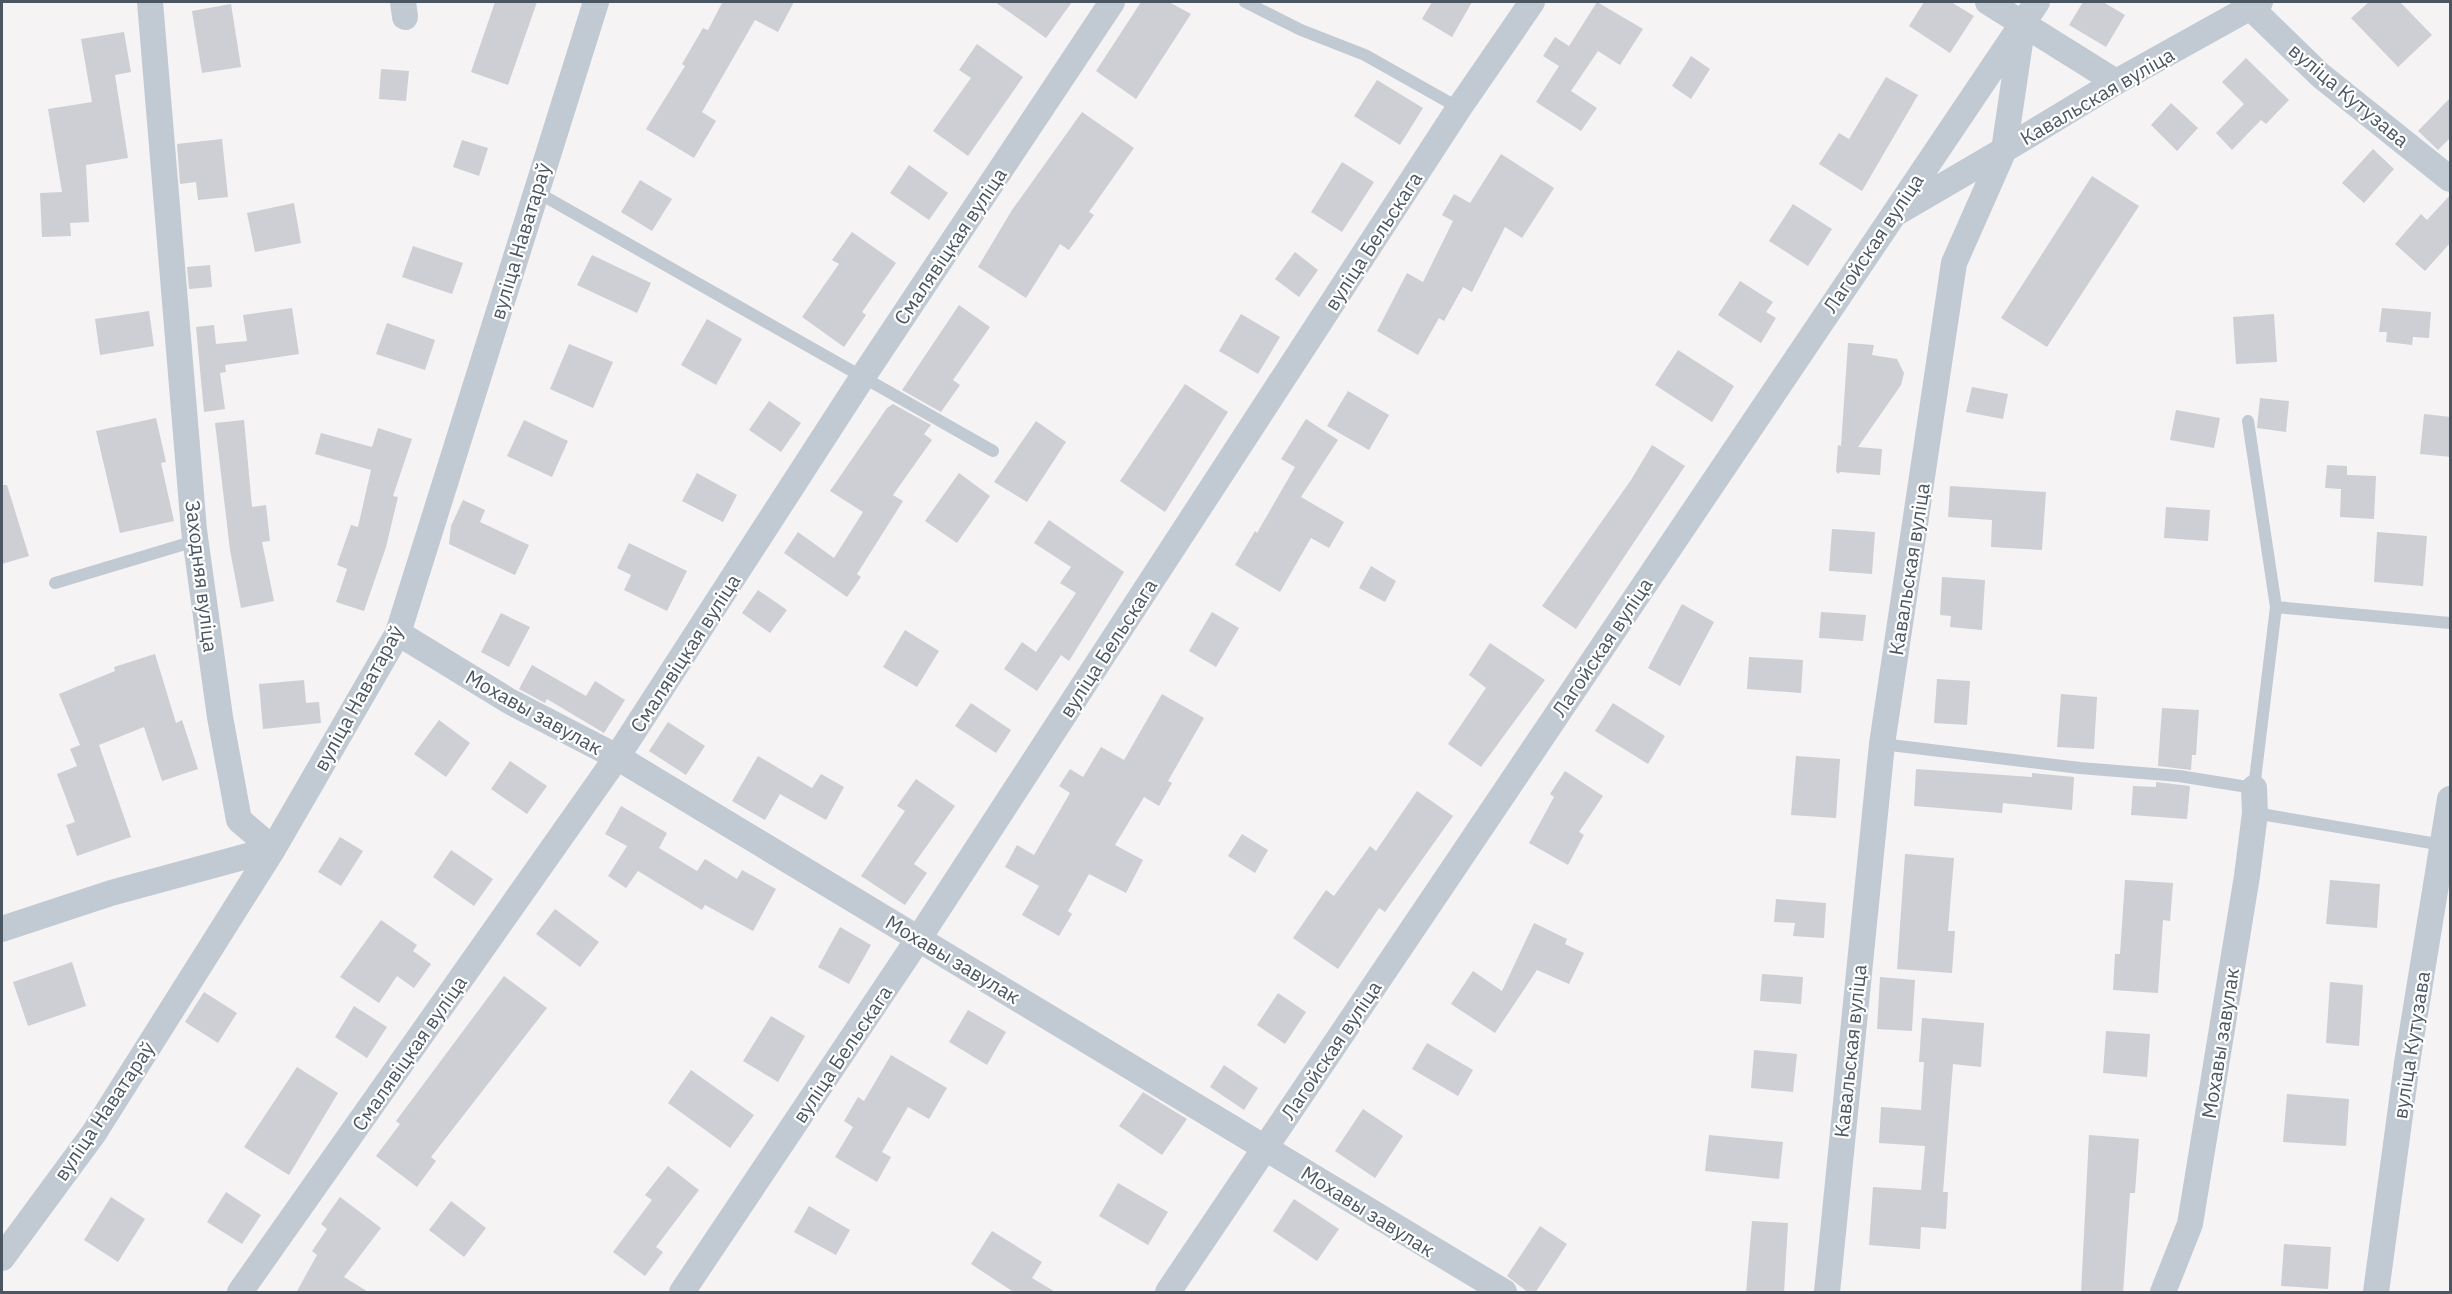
<svg xmlns="http://www.w3.org/2000/svg" width="2452" height="1294" font-family="'IBM Plex Sans',sans-serif">
  <style>
    .building { fill: #cdcfd5 }
    .lines { fill: none; stroke-linecap: round; stroke-linejoin: round }
    .service { stroke: #c1cad2; stroke-width: 12 }
    .minor { stroke: #c1cad2; stroke-width: 26 }
    .labels { text-anchor: middle; dominant-baseline: central; stroke-width: 4.5; stroke-linejoin: round; paint-order: stroke }
    .street-label { font-size: 20px; fill: #4a5661; stroke: #fff }
  </style>
  <rect width="100%" height="100%" fill="#f5f3f3"/>
  <!-- building -->
  <path class="building" d="M 495,2 L 537,2 L 508,85 L 471,72 Z
    M 718,2 L 794,2 L 778,32 L 755,20 L 702,112 L 716,121 L 694,158 L 646,129 L 685,66 L 682,64 L 703,28 L 708,30 L 722,3 Z
    M 995,2 L 1072,2 L 1046,38 Z
    M 1141,2 L 1169,2 L 1191,14 L 1136,99 L 1096,71 Z
    M 1432,2 L 1472,2 L 1452,37 L 1422,19 Z
    M 1597,2 L 1643,29 L 1620,65 L 1598,51 L 1571,91 L 1597,108 L 1581,131 L 1536,102 L 1559,66 L 1543,56 L 1555,37 L 1569,46 Z
    M 1924,2 L 1951,2 L 1974,16 L 1950,53 L 1909,26 Z
    M 2083,2 L 2103,2 L 2125,15 L 2106,47 L 2069,25 Z
    M 2369,2 L 2400,2 L 2432,35 L 2398,67 L 2351,18 Z
    M 231,4 L 241,67 L 202,73 L 192,11 Z
    M 124,32 L 131,72 L 115,75 L 128,158 L 86,165 L 89,222 L 70,223 L 71,236 L 42,237 L 40,193 L 62,192 L 48,109 L 92,102 L 81,39 Z
    M 977,44 L 1023,77 L 968,156 L 933,131 L 971,78 L 959,70 Z
    M 1691,56 L 1710,69 L 1691,99 L 1672,86 Z
    M 2246,58 L 2289,100 L 2266,124 L 2261,120 L 2232,150 L 2216,133 L 2244,104 L 2222,82 Z
    M 381,69 L 409,71 L 406,101 L 379,99 Z
    M 1886,77 L 1918,95 L 1862,191 L 1819,164 L 1839,133 L 1849,139 Z
    M 1377,80 L 1423,108 L 1400,145 L 1354,116 Z
    M 2451,97 L 2451,137 L 2438,150 L 2418,131 Z
    M 2171,103 L 2198,128 L 2177,151 L 2151,125 Z
    M 1082,112 L 1134,148 L 1089,212 L 1094,215 L 1069,250 L 1060,244 L 1026,298 L 978,267 L 1012,210 Z
    M 222,139 L 228,197 L 198,200 L 196,182 L 180,184 L 177,144 Z
    M 462,140 L 488,148 L 479,176 L 453,167 Z
    M 2373,149 L 2394,169 L 2364,203 L 2342,183 Z
    M 1501,154 L 1554,188 L 1522,238 L 1505,227 L 1472,292 L 1463,287 L 1444,321 L 1439,318 L 1418,355 L 1377,331 L 1407,273 L 1423,282 L 1453,221 L 1442,215 L 1454,194 L 1470,203 Z
    M 1342,162 L 1374,182 L 1342,232 L 1311,212 Z
    M 909,165 L 948,193 L 929,220 L 890,193 Z
    M 2092,176 L 2139,206 L 2047,347 L 2001,318 Z
    M 640,180 L 672,199 L 652,231 L 621,212 Z
    M 2451,194 L 2451,242 L 2425,271 L 2395,244 L 2421,214 L 2427,220 Z
    M 294,203 L 301,243 L 255,252 L 247,213 Z
    M 1793,204 L 1832,229 L 1808,266 L 1769,241 Z
    M 852,232 L 896,263 L 862,312 L 866,315 L 844,347 L 802,317 L 839,264 L 832,260 Z
    M 413,246 L 463,263 L 452,294 L 402,277 Z
    M 1295,252 L 1318,270 L 1299,297 L 1275,279 Z
    M 592,255 L 651,283 L 637,313 L 577,285 Z
    M 210,265 L 212,287 L 189,289 L 187,267 Z
    M 1740,281 L 1773,302 L 1766,312 L 1776,318 L 1761,343 L 1718,315 Z
    M 959,305 L 990,327 L 953,380 L 960,385 L 941,412 L 902,390 Z
    M 292,308 L 299,354 L 225,365 L 226,372 L 220,373 L 225,409 L 204,412 L 196,327 L 214,325 L 216,344 L 247,341 L 243,315 Z
    M 2382,308 L 2431,312 L 2429,338 L 2413,337 L 2412,345 L 2386,342 L 2387,332 L 2379,332 Z
    M 149,311 L 154,346 L 100,355 L 95,319 Z
    M 1241,314 L 1280,337 L 1258,374 L 1219,351 Z
    M 2274,314 L 2277,362 L 2236,364 L 2233,317 Z
    M 707,319 L 742,339 L 716,385 L 681,365 Z
    M 387,323 L 435,340 L 425,370 L 376,354 Z
    M 1848,343 L 1874,345 L 1872,355 L 1897,359 L 1904,373 L 1901,385 L 1858,447 L 1882,449 L 1880,475 L 1840,472 L 1838,474 L 1836,471 L 1838,445 L 1841,446 Z
    M 569,344 L 613,362 L 593,408 L 550,389 Z
    M 1678,350 L 1734,386 L 1712,422 L 1655,385 Z
    M 1185,384 L 1228,412 L 1165,512 L 1120,481 Z
    M 1972,387 L 2008,394 L 2003,419 L 1966,412 Z
    M 1348,391 L 1389,415 L 1369,450 L 1327,426 Z
    M 2260,398 L 2289,401 L 2286,432 L 2257,428 Z
    M 769,401 L 801,423 L 781,452 L 749,430 Z
    M 893,404 L 931,425 L 924,434 L 932,440 L 893,495 L 903,501 L 857,574 L 861,577 L 847,597 L 784,553 L 798,532 L 834,558 L 863,512 L 830,491 L 887,408 Z
    M 2176,410 L 2220,418 L 2214,448 L 2170,440 Z
    M 2424,414 L 2451,417 L 2451,457 L 2420,454 Z
    M 156,418 L 166,462 L 161,463 L 174,521 L 120,533 L 96,431 Z
    M 1306,419 L 1338,440 L 1301,497 L 1344,522 L 1329,548 L 1311,538 L 1280,592 L 1235,565 L 1255,531 L 1257,533 L 1295,467 L 1281,459 Z
    M 244,420 L 252,507 L 266,505 L 270,541 L 262,542 L 274,601 L 241,608 L 230,550 L 215,423 Z
    M 524,420 L 568,441 L 552,477 L 507,456 Z
    M 1036,421 L 1066,442 L 1027,502 L 994,482 Z
    M 378,428 L 412,439 L 393,496 L 398,497 L 386,547 L 364,611 L 336,602 L 347,569 L 337,565 L 351,525 L 358,527 L 371,470 L 315,454 L 321,433 L 372,447 Z
    M 1652,445 L 1685,466 L 1576,629 L 1542,606 L 1631,480 Z
    M 2327,465 L 2347,466 L 2347,475 L 2376,476 L 2374,519 L 2340,517 L 2341,489 L 2325,488 Z
    M 697,473 L 737,495 L 723,522 L 682,501 Z
    M 959,473 L 990,496 L 957,543 L 925,521 Z
    M 2,485 L 7,485 L 29,556 L 2,564 Z
    M 1950,486 L 2046,492 L 2042,550 L 1991,547 L 1992,520 L 1948,517 Z
    M 463,500 L 485,510 L 480,522 L 529,545 L 515,575 L 449,544 L 451,526 Z
    M 2166,507 L 2210,510 L 2208,541 L 2164,538 Z
    M 1049,520 L 1124,572 L 1069,661 L 1061,655 L 1037,691 L 1004,669 L 1022,642 L 1036,652 L 1076,593 L 1060,583 L 1071,567 L 1034,543 Z
    M 1832,529 L 1875,532 L 1872,574 L 1829,571 Z
    M 2377,532 L 2427,536 L 2423,586 L 2374,582 Z
    M 629,543 L 687,571 L 667,611 L 624,590 L 631,575 L 617,568 Z
    M 1371,566 L 1396,581 L 1385,602 L 1359,588 Z
    M 1942,577 L 1985,580 L 1982,630 L 1950,627 L 1951,616 L 1940,615 Z
    M 758,590 L 787,610 L 770,633 L 742,613 Z
    M 1682,604 L 1714,622 L 1680,686 L 1648,668 Z
    M 1212,612 L 1239,628 L 1216,667 L 1189,651 Z
    M 1821,612 L 1866,615 L 1863,641 L 1819,638 Z
    M 501,613 L 530,627 L 509,667 L 481,652 Z
    M 905,630 L 939,651 L 917,687 L 883,667 Z
    M 1490,643 L 1545,680 L 1481,767 L 1448,744 L 1486,688 L 1469,675 Z
    M 155,654 L 176,723 L 182,720 L 198,769 L 162,781 L 144,727 L 99,745 L 131,837 L 77,856 L 66,825 L 75,822 L 57,774 L 77,766 L 70,749 L 80,745 L 59,694 L 115,671 L 114,667 Z
    M 1749,657 L 1803,660 L 1801,693 L 1747,689 Z
    M 532,665 L 586,696 L 595,681 L 625,700 L 604,733 L 547,699 L 545,703 L 519,689 Z
    M 1937,679 L 1970,681 L 1967,725 L 1934,723 Z
    M 304,680 L 306,703 L 319,702 L 321,723 L 263,729 L 259,684 Z
    M 1162,694 L 1204,718 L 1168,781 L 1172,783 L 1159,806 L 1144,797 L 1115,845 L 1143,860 L 1126,893 L 1089,874 L 1068,911 L 1072,914 L 1059,936 L 1022,915 L 1039,886 L 1005,867 L 1017,845 L 1034,855 L 1070,793 L 1059,786 L 1070,769 L 1083,777 L 1101,747 L 1124,760 Z
    M 2061,694 L 2097,697 L 2094,749 L 2057,747 Z
    M 971,703 L 1011,730 L 996,753 L 955,726 Z
    M 1613,703 L 1665,736 L 1648,764 L 1595,731 Z
    M 2162,708 L 2199,710 L 2196,755 L 2192,755 L 2191,770 L 2158,766 Z
    M 439,720 L 470,743 L 446,777 L 414,754 Z
    M 668,722 L 705,746 L 686,775 L 649,751 Z
    M 758,756 L 812,788 L 821,774 L 844,787 L 826,820 L 780,794 L 765,820 L 732,801 Z
    M 1796,756 L 1840,759 L 1836,818 L 1791,815 Z
    M 510,761 L 547,786 L 527,814 L 491,789 Z
    M 1916,769 L 2032,777 L 2032,773 L 2074,777 L 2072,810 L 2003,803 L 2002,813 L 1914,806 Z
    M 1565,771 L 1603,796 L 1579,832 L 1584,835 L 1568,865 L 1529,843 L 1554,797 L 1550,794 Z
    M 916,779 L 955,806 L 914,864 L 927,873 L 905,905 L 861,876 L 905,811 L 897,806 Z
    M 2156,782 L 2190,786 L 2187,819 L 2131,815 L 2133,786 L 2156,787 Z
    M 1417,791 L 1453,816 L 1385,912 L 1379,908 L 1338,969 L 1293,938 L 1326,890 L 1334,896 L 1370,846 L 1376,851 Z
    M 621,806 L 667,833 L 659,848 L 697,871 L 705,859 L 737,879 L 742,870 L 776,889 L 753,931 L 705,905 L 702,910 L 638,871 L 626,888 L 608,876 L 627,846 L 605,834 Z
    M 1242,834 L 1268,850 L 1255,873 L 1228,856 Z
    M 340,837 L 363,851 L 341,886 L 318,872 Z
    M 451,850 L 493,879 L 474,906 L 433,877 Z
    M 1905,854 L 1954,858 L 1948,931 L 1955,931 L 1952,973 L 1897,969 Z
    M 2125,880 L 2173,883 L 2170,921 L 2163,920 L 2158,993 L 2113,990 L 2115,954 L 2120,954 Z
    M 2330,880 L 2380,884 L 2377,928 L 2326,924 Z
    M 1776,899 L 1826,903 L 1824,938 L 1793,936 L 1795,923 L 1774,922 Z
    M 555,909 L 599,942 L 580,967 L 536,934 Z
    M 381,920 L 417,945 L 413,951 L 431,964 L 414,988 L 397,976 L 379,1003 L 340,977 Z
    M 1534,923 L 1567,939 L 1565,944 L 1584,953 L 1569,984 L 1537,970 L 1495,1033 L 1451,1004 L 1473,971 L 1502,991 Z
    M 840,927 L 871,945 L 849,984 L 818,967 Z
    M 72,962 L 86,1006 L 28,1026 L 13,982 Z
    M 1762,974 L 1803,977 L 1801,1004 L 1760,1001 Z
    M 504,976 L 547,1008 L 431,1157 L 436,1161 L 417,1187 L 376,1156 L 400,1124 L 396,1121 Z
    M 1880,977 L 1915,980 L 1912,1031 L 1877,1029 Z
    M 2330,982 L 2363,985 L 2359,1046 L 2326,1043 Z
    M 204,992 L 237,1013 L 218,1043 L 185,1022 Z
    M 1278,993 L 1306,1012 L 1285,1044 L 1257,1025 Z
    M 354,1006 L 387,1027 L 367,1058 L 335,1037 Z
    M 968,1010 L 1006,1032 L 987,1065 L 949,1042 Z
    M 771,1016 L 805,1036 L 778,1082 L 743,1061 Z
    M 1922,1018 L 1984,1023 L 1981,1067 L 1953,1064 L 1943,1192 L 1948,1192 L 1946,1229 L 1921,1227 L 1920,1249 L 1869,1245 L 1873,1187 L 1921,1190 L 1925,1146 L 1879,1143 L 1881,1107 L 1921,1110 L 1924,1062 L 1919,1062 Z
    M 2106,1031 L 2150,1034 L 2147,1077 L 2103,1073 Z
    M 1427,1043 L 1473,1070 L 1458,1096 L 1412,1069 Z
    M 1754,1050 L 1797,1054 L 1793,1092 L 1751,1088 Z
    M 891,1055 L 947,1088 L 929,1119 L 908,1107 L 882,1152 L 891,1157 L 877,1182 L 835,1157 L 853,1127 L 844,1121 L 858,1097 L 864,1101 Z
    M 1224,1065 L 1258,1088 L 1244,1110 L 1210,1087 Z
    M 297,1067 L 338,1093 L 289,1175 L 244,1147 Z
    M 691,1070 L 754,1115 L 730,1148 L 668,1103 Z
    M 1143,1092 L 1187,1119 L 1162,1155 L 1119,1126 Z
    M 2287,1094 L 2349,1099 L 2346,1146 L 2283,1142 Z
    M 1363,1109 L 1403,1136 L 1375,1178 L 1335,1151 Z
    M 1709,1135 L 1783,1142 L 1779,1179 L 1705,1171 Z
    M 2089,1135 L 2139,1139 L 2135,1193 L 2130,1193 L 2123,1293 L 2081,1293 Z
    M 668,1166 L 699,1190 L 656,1247 L 663,1252 L 645,1276 L 613,1252 L 652,1200 L 645,1195 Z
    M 1118,1183 L 1168,1212 L 1148,1245 L 1099,1216 Z
    M 226,1192 L 261,1215 L 242,1244 L 207,1222 Z
    M 111,1197 L 145,1219 L 118,1262 L 84,1240 Z
    M 340,1197 L 381,1228 L 344,1277 L 370,1293 L 296,1293 L 317,1255 L 312,1251 L 327,1229 L 321,1224 Z
    M 1294,1199 L 1339,1229 L 1317,1261 L 1273,1231 Z
    M 451,1201 L 486,1228 L 464,1257 L 429,1230 Z
    M 809,1206 L 850,1230 L 836,1255 L 794,1232 Z
    M 1752,1221 L 1788,1223 L 1784,1293 L 1746,1293 Z
    M 1540,1226 L 1567,1244 L 1535,1293 L 1529,1293 L 1507,1276 Z
    M 992,1231 L 1042,1262 L 1032,1278 L 1057,1293 L 1015,1293 L 971,1264 Z
    M 2284,1244 L 2331,1247 L 2328,1289 L 2281,1286 Z"/>
  <g class="lines">
    <!-- service -->
    <path class="service" d="M 1245,2 L 1301,30 L 1365,55 L 1459,108
      M 535,191 L 993,451
      M 55,583 L 195,541
      M 2276,607 L 2450,623
      M 1882,744 L 2080,768 L 2179,776 L 2254,788 L 2276,607 L 2248,421
      M 2255,813 L 2443,845"/>
    <!-- minor -->
    <path class="minor" d="M 150,2 L 194,530 L 220,717 L 239,820 L 273,849
      M 403,2 L 405,17
      M 1988,2 L 2116,82
      M 2250,7 L 2320,75 L 2450,179
      M 1898,212 L 2004,150 L 2022,29
      M 398,633 L 509,701 L 617,757 L 1504,1292
      M 2,929 L 111,893 L 273,849
      M 2,1258 L 94,1133 L 273,849 L 398,633 L 596,2
      M 240,1292 L 617,757 L 862,378 L 1112,2
      M 682,1292 L 919,938 L 1459,108 L 1532,2
      M 1168,1292 L 2037,2
      M 1827,1292 L 1882,744 L 1954,263 L 2004,150 L 2116,82 L 2260,2
      M 2163,1292 L 2190,1224 L 2247,876 L 2255,813 L 2254,788
      M 2376,1292 L 2407,1063 L 2450,799"/>
  </g>
  <g class="labels">
    <!-- street labels -->
    <g class="street-label">
      <text transform="translate(2349 95) rotate(40)">вуліца Кутузава</text>
      <text transform="translate(2097 96) rotate(-30)">Кавальская вуліца</text>
      <text transform="translate(520 241) rotate(-73)">вуліца Наватараў</text>
      <text transform="translate(1373 241) rotate(-57)">вуліца Бельскага</text>
      <text transform="translate(1873 243) rotate(-56)">Лагойская вуліца</text>
      <text transform="translate(950 246) rotate(-56)">Смалявіцкая вуліца</text>
      <text transform="translate(1909 569) rotate(-81)">Кавальская вуліца</text>
      <text transform="translate(202 576) rotate(83)">Заходняя вуліца</text>
      <text transform="translate(1602 647) rotate(-56)">Лагойская вуліца</text>
      <text transform="translate(1108 648) rotate(-57)">вуліца Бельскага</text>
      <text transform="translate(685 653) rotate(-57)">Смалявіцкая вуліца</text>
      <text transform="translate(358 698) rotate(-61)">вуліца Наватараў</text>
      <text transform="translate(534 712) rotate(29)">Мохавы завулак</text>
      <text transform="translate(953 959) rotate(31)">Мохавы завулак</text>
      <text transform="translate(2220 1043) rotate(-81)">Мохавы завулак</text>
      <text transform="translate(2411 1045) rotate(-81)">вуліца Кутузава</text>
      <text transform="translate(1331 1050) rotate(-56)">Лагойская вуліца</text>
      <text transform="translate(1850 1051) rotate(-84)">Кавальская вуліца</text>
      <text transform="translate(409 1053) rotate(-55)">Смалявіцкая вуліца</text>
      <text transform="translate(842 1054) rotate(-56)">вуліца Бельскага</text>
      <text transform="translate(104 1111) rotate(-56)">вуліца Наватараў</text>
      <text transform="translate(1368 1211) rotate(32)">Мохавы завулак</text>
    </g>
  </g>
  <!-- border -->
  <rect width="2452" height="1294" fill="none" stroke="#4a5661" stroke-width="6"/>
</svg>
